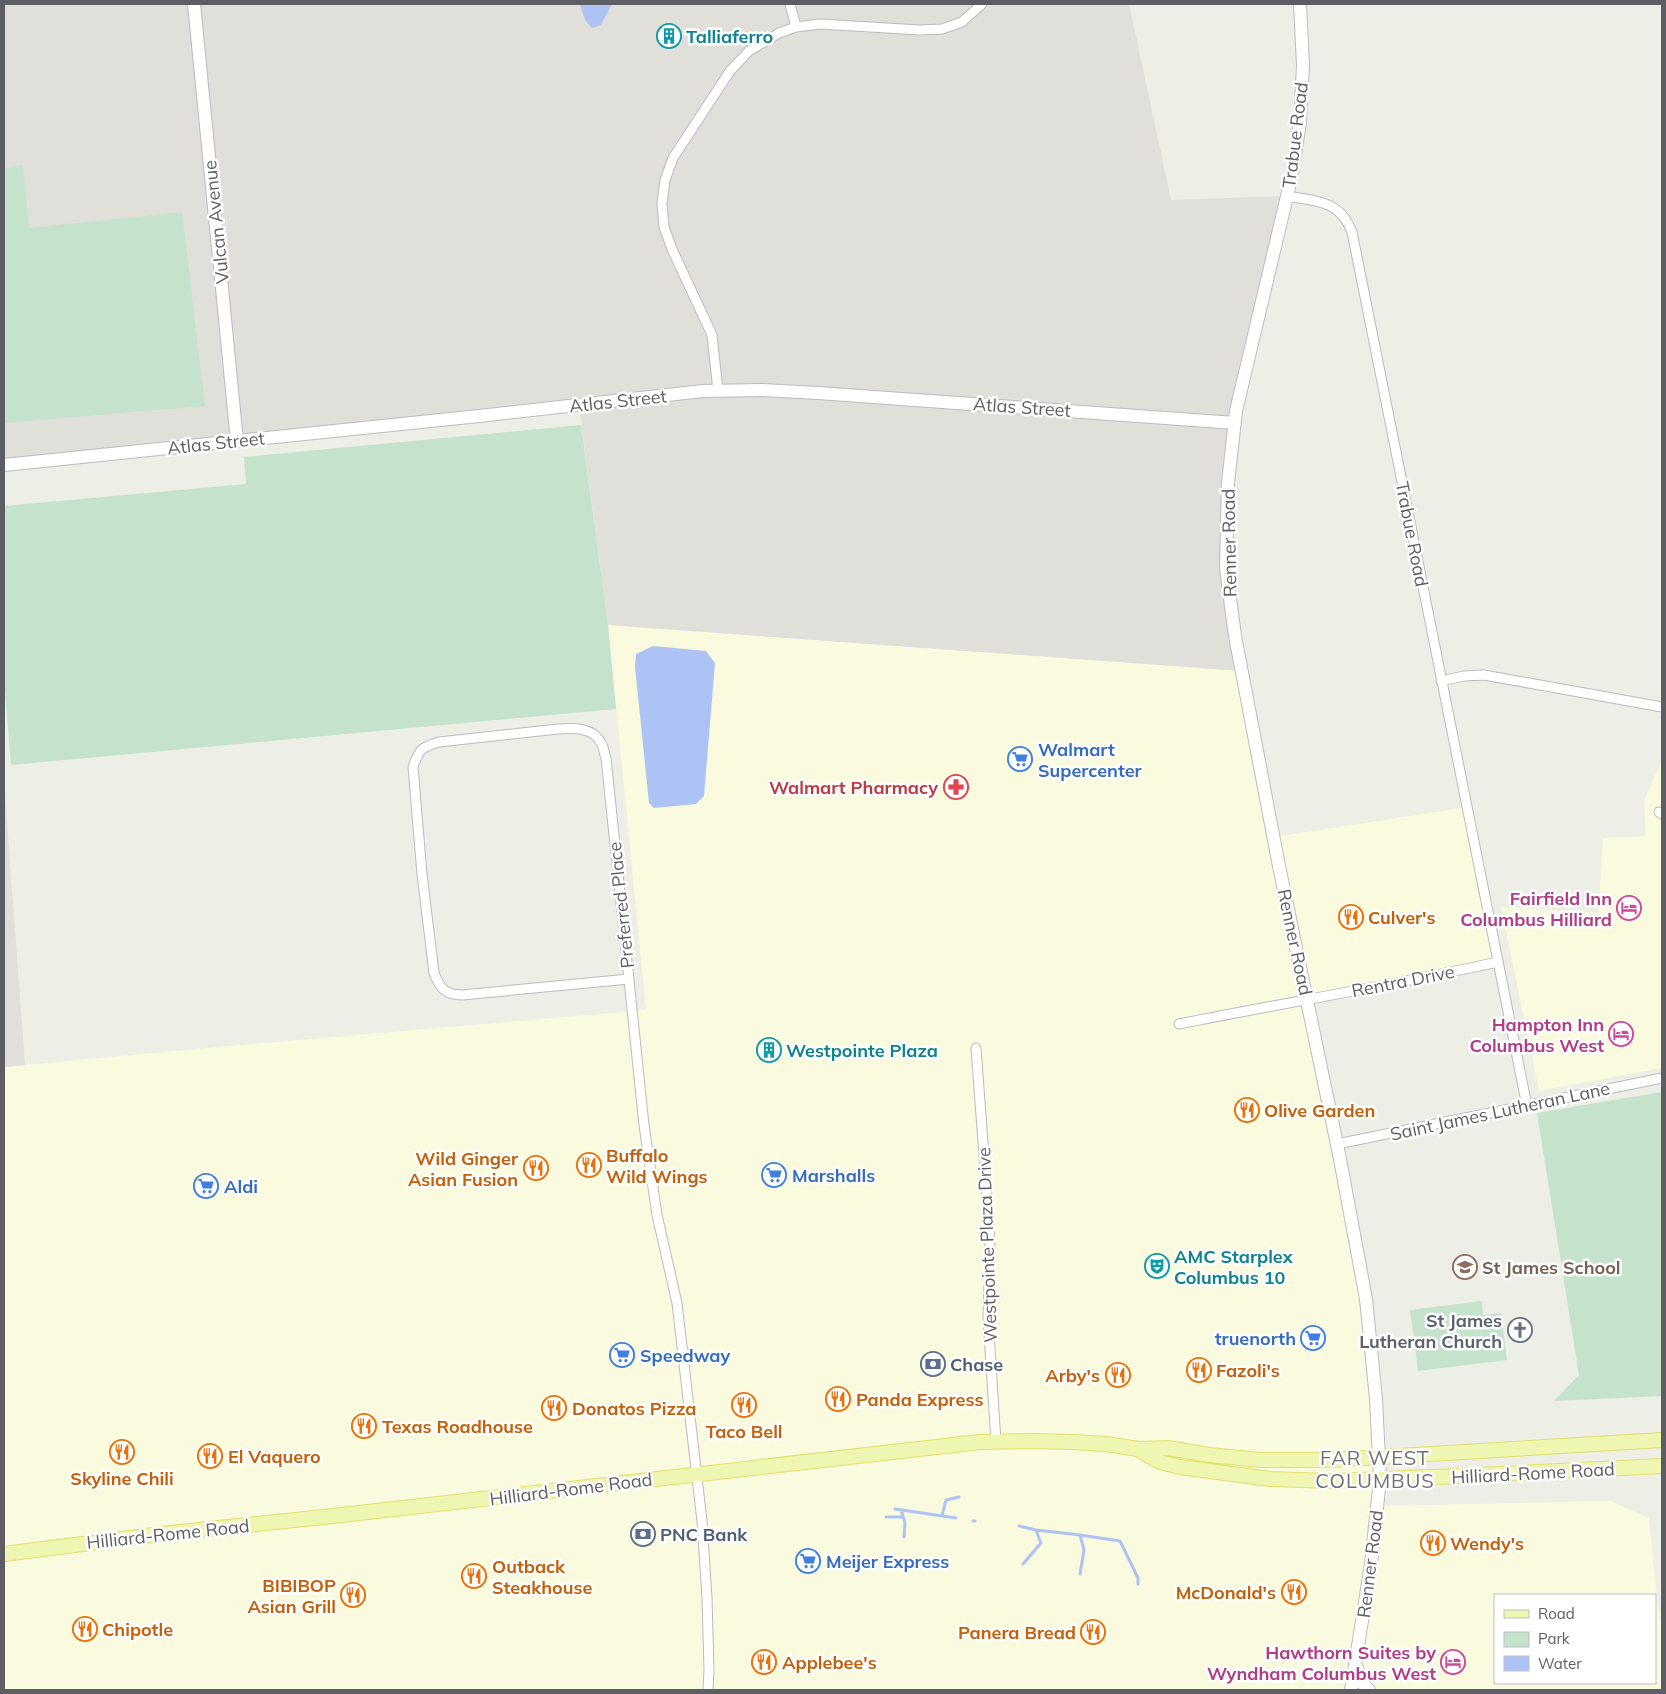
<svg xmlns="http://www.w3.org/2000/svg" width="1666" height="1694" font-family="Mulish,sans-serif">
  <style>
    .commercial { fill: #f9fade; fill-rule: evenodd }
    .industrial { fill: #e0dfd9 }
    .green { fill: #c5e2cd }
    .water { fill: #aec3f5 }
    .lines { fill: none; stroke-linecap: round; stroke-linejoin: round }
    .stream { stroke: #aec3f5; stroke-width: 3 }
    .street-casing { stroke: #babbc0; stroke-width: 11 }
    .secondary-casing { stroke: #bbbbc1; stroke-width: 14 }
    .primary-casing { stroke: #e2e06a; stroke-width: 16 }
    .street { stroke: #fff; stroke-width: 9 }
    .secondary { stroke: #fff; stroke-width: 12 }
    .primary { stroke: #eff6b2; stroke-width: 14 }
    .labels { text-anchor: middle; dominant-baseline: central; stroke-width: 5; stroke-linejoin: round; paint-order: stroke }
    .culture-label { font-size: 18px; font-weight: bold; fill: #0d838f; stroke: #fff; text-anchor: start }
    .street-label { font-size: 18px; fill: #5d5e64; stroke: #fff }
    .shop-label { font-size: 18px; font-weight: bold; fill: #366cbe; stroke: #fff; text-anchor: start }
    .health-label { font-size: 18px; font-weight: bold; fill: #be3a42; stroke: #fff; text-anchor: end }
    .hotel-label { font-size: 18px; font-weight: bold; fill: #b23c85; stroke: #fff; text-anchor: end }
    .food-label { font-size: 18px; font-weight: bold; fill: #c56008; stroke: #fff; text-anchor: start }
    .education-label { font-size: 18px; font-weight: bold; fill: #785e54; stroke: #fff; text-anchor: start }
    .worship-label { font-size: 18px; font-weight: bold; fill: #5b616d; stroke: #fff; text-anchor: end }
    .service-label { font-size: 18px; font-weight: bold; fill: #4e5e75; stroke: #fff; text-anchor: start }
    .quarter-label { font-size: 20px; letter-spacing: 1px; fill: #6e7076; stroke: #fff }
  </style>
  <rect width="100%" height="100%" fill="#edeee5"/>
  <!-- commercial -->
  <path class="commercial" d="M 608,625 L 1242,671 L 1274,837 L 1467,807 L 1498,962 L 1308,999 L 1360,1261 L 1378,1506 L 1611,1501 L 1649,1518 L 1655,1580 L 1662,1634 L 1662,1690 L 4,1690 L 4,1067 L 238,1045 L 646,1010 ZM 1495,1595 L 1655,1595 L 1655,1683 L 1495,1683 Z
    M 1662,760 L 1662,1068 L 1539,1091 L 1501,907 L 1598,913 L 1603,838 L 1646,836 L 1644,800 Z"/>
  <!-- industrial -->
  <path class="industrial" d="M 4,4 L 1129,4 L 1171,200 L 1287,196 L 1236,411 L 1226,541 L 1242,671 L 608,625 L 579,406 L 4,465 Z
    M 4,781 L 25,1065 L 4,1067 Z"/>
  <!-- green -->
  <path class="green" d="M 23,165 L 29,228 L 182,212 L 205,406 L 4,423 L 4,168 Z
    M 581,425 L 608,625 L 616,709 L 11,765 L 4,679 L 4,506 L 246,484 L 244,457 Z
    M 1662,1092 L 1662,1396 L 1554,1401 L 1579,1375 L 1537,1113 Z
    M 1482,1301 L 1483,1315 L 1501,1313 L 1507,1360 L 1418,1371 L 1410,1310 Z"/>
  <!-- water -->
  <path class="water" d="M 580,4 L 612,4 L 601,25 L 592,28 L 585,20 Z
    M 653,646 L 706,651 L 715,663 L 704,796 L 696,804 L 654,808 L 649,803 L 635,667 L 636,654 Z"/>
  <g class="lines">
    <!-- stream -->
    <path class="stream" d="M 895,1509 L 956,1518
      M 901,1510 L 905,1523 L 904,1537
      M 942,1516 L 946,1500 L 959,1497
      M 886,1517 L 903,1517
      M 973,1521 L 975,1521
      M 1019,1526 L 1036,1530 L 1041,1543 L 1023,1564
      M 1036,1530 L 1080,1535 L 1084,1550 L 1080,1574
      M 1080,1535 L 1120,1541 L 1138,1578 L 1138,1584"/>
    <defs>
      <path id="street" d="M 790,4 L 796,27
        M 1287,196 C 1316,201 1340,200 1352,232 L 1527,1106
        M 718,391 L 712,335 L 672,249 L 664,227 L 662,203 L 665,180 L 673,158 L 730,71 L 749,51 L 779,33 L 796,27 L 820,24 L 920,30 L 942,29 L 962,22 L 982,4
        M 1441,681 L 1464,676 L 1484,675 L 1662,707
        M 1659,812 L 1662,814
        M 629,979 L 462,995 C 445,995 440,988 434,973 L 422,874 L 413,767 C 419,750 421,747 439,742 L 558,729 C 574,728 593,727 601,743 C 604,747 604,754 606,758 L 644,1125 L 657,1215 L 677,1303 L 702,1521 L 707,1598 L 709,1670 L 708,1690
        M 1179,1024 C 1285,1003 1392,985 1498,962
        M 976,1048 L 989,1223 L 990,1247 L 988,1318 L 996,1442
        M 1337,1144 L 1662,1078"/>
      <path id="secondary" d="M 194,4 L 237,441
        M 1300,4 L 1303,65 L 1300,122 L 1292,175 L 1236,411 L 1228,483 L 1226,568 L 1235,636 L 1279,866 L 1340,1159 L 1366,1299 L 1376,1399 L 1380,1479 L 1371,1564 L 1351,1690
        M 4,465 L 479,416 L 703,391 L 762,390 L 818,393 L 1235,423
        M 1357,1668 L 1362,1683 L 1369,1690"/>
      <path id="primary" d="M 1138,1449 L 1160,1462 L 1180,1467 L 1270,1479 L 1331,1481 L 1459,1476 L 1662,1466
        M 4,1554 L 161,1534 L 324,1517 L 980,1442 L 1034,1441 L 1073,1442 L 1106,1444 L 1138,1449 L 1168,1448 L 1209,1455 L 1260,1460 L 1331,1460 L 1662,1440"/>
    </defs>
    <!-- street casing -->
    <use href="#street" class="street-casing"/>
    <!-- secondary casing -->
    <use href="#secondary" class="secondary-casing"/>
    <!-- primary casing -->
    <use href="#primary" class="primary-casing"/>
    <!-- street -->
    <use href="#street" class="street"/>
    <!-- secondary -->
    <use href="#secondary" class="secondary"/>
    <!-- primary -->
    <use href="#primary" class="primary"/>
  </g>
  <!-- icons -->
  <defs>
    <symbol id="building-ring" viewBox="-11 -11 22 22"><circle r="9.5" fill="#fff" stroke="#0f9aa8" stroke-width="1.5"/><path d="M-4-6H4V6H1V3H-1V6H-4ZM-2.5-4.3h1.7v1.8h-1.7ZM.8-4.3h1.7v1.8H.8ZM-2.5-1h1.7V.8h-1.7ZM.8-1h1.7V.8H.8Z" fill="#0f9aa8"/></symbol>
    <symbol id="supermarket-ring" viewBox="-11 -11 22 22"><circle r="9.5" fill="#fff" stroke="#3f7fe0" stroke-width="1.5"/><path d="M-6-5.5h2.5l.6 2H6L4.5 2H-2.5L-4.4-4H-6ZM-1.5 3.2a1.3 1.3 0 1 0 .1 0ZM3 3.2a1.3 1.3 0 1 0 .1 0Z" fill="#3f7fe0"/></symbol>
    <symbol id="pharmacy-ring" viewBox="-11 -11 22 22"><circle r="9.5" fill="#fff" stroke="#e0444e" stroke-width="1.5"/><path d="M-2-6h4v4h4v4h-4v4h-4v-4h-4v-4h4Z" fill="#e0444e"/></symbol>
    <symbol id="hotel-ring" viewBox="-11 -11 22 22"><circle r="9.5" fill="#fff" stroke="#d1479c" stroke-width="1.5"/><path d="M-6-4.5h1.5V1H6V5H4.5V3h-9V5H-6ZM-4 0a1.8 1.8 0 1 1 3.6 0ZM.5 0V-2.5h3Q6-2.5 6 0Z" fill="#d1479c"/></symbol>
    <symbol id="restaurant-ring" viewBox="-11 -11 22 22"><circle r="9.5" fill="#fff" stroke="#e8710a" stroke-width="1.5"/><path d="M-5-6h1v4h1v-4h1v4h1v-4h1v5L-1.5 .5V6h-2V.5L-5-1ZM5-6V6H3V1.5H1.5Q1.5-4 5-6Z" fill="#e8710a"/></symbol>
    <symbol id="theatre-ring" viewBox="-11 -11 22 22"><circle r="9.5" fill="#fff" stroke="#0f9aa8" stroke-width="1.5"/><path d="M-5-5.5Q0-4 5-5.5V0Q5 5 0 6Q-5 5-5 0ZM-3.3-2.5H-1v1.5H-3.3ZM1-2.5H3.3v1.5H1ZM-2.8 1Q0 5.5 2.8 1Z" fill="#0f9aa8"/></symbol>
    <symbol id="school-ring" viewBox="-11 -11 22 22"><circle r="9.5" fill="#fff" stroke="#8d6e63" stroke-width="1.5"/><path d="M0-5L7-2L0 1L-7-2ZM-4 1L0 2.5L4 1V4Q0 6-4 4Z" fill="#8d6e63"/></symbol>
    <symbol id="church-ring" viewBox="-11 -11 22 22"><circle r="9.5" fill="#fff" stroke="#6b7280" stroke-width="1.5"/><path d="M-1.2-6h2.4v3.5h3.3v2.4h-3.3V6h-2.4V-.1h-3.3v-2.4h3.3Z" fill="#6b7280"/></symbol>
    <symbol id="bank-ring" viewBox="-11 -11 22 22"><circle r="9.5" fill="#fff" stroke="#5c6f8a" stroke-width="1.5"/><path d="M-6-4H6V4H-6ZM0-2.3a2.3 2.3 0 1 0 0 4.6a2.3 2.3 0 1 0 0-4.6Z" fill="#5c6f8a"/></symbol>
  </defs>
  <g fill-rule="evenodd">
    <use href="#building-ring" x="655" y="22" width="28" height="28"/>
    <use href="#supermarket-ring" x="1006" y="745" width="28" height="28"/>
    <use href="#pharmacy-ring" x="942" y="773" width="28" height="28"/>
    <use href="#hotel-ring" x="1615" y="894" width="28" height="28"/>
    <use href="#restaurant-ring" x="1337" y="903" width="28" height="28"/>
    <use href="#hotel-ring" x="1607" y="1020" width="28" height="28"/>
    <use href="#building-ring" x="755" y="1036" width="28" height="28"/>
    <use href="#restaurant-ring" x="1233" y="1096" width="28" height="28"/>
    <use href="#restaurant-ring" x="575" y="1151" width="28" height="28"/>
    <use href="#restaurant-ring" x="522" y="1154" width="28" height="28"/>
    <use href="#supermarket-ring" x="760" y="1161" width="28" height="28"/>
    <use href="#supermarket-ring" x="192" y="1172" width="28" height="28"/>
    <use href="#theatre-ring" x="1143" y="1252" width="28" height="28"/>
    <use href="#school-ring" x="1451" y="1253" width="28" height="28"/>
    <use href="#church-ring" x="1506" y="1316" width="28" height="28"/>
    <use href="#supermarket-ring" x="1299" y="1324" width="28" height="28"/>
    <use href="#supermarket-ring" x="608" y="1341" width="28" height="28"/>
    <use href="#bank-ring" x="919" y="1350" width="28" height="28"/>
    <use href="#restaurant-ring" x="1185" y="1356" width="28" height="28"/>
    <use href="#restaurant-ring" x="1104" y="1361" width="28" height="28"/>
    <use href="#restaurant-ring" x="824" y="1385" width="28" height="28"/>
    <use href="#restaurant-ring" x="730" y="1391" width="28" height="28"/>
    <use href="#restaurant-ring" x="540" y="1394" width="28" height="28"/>
    <use href="#restaurant-ring" x="350" y="1412" width="28" height="28"/>
    <use href="#restaurant-ring" x="108" y="1438" width="28" height="28"/>
    <use href="#restaurant-ring" x="196" y="1442" width="28" height="28"/>
    <use href="#bank-ring" x="629" y="1520" width="28" height="28"/>
    <use href="#restaurant-ring" x="1419" y="1529" width="28" height="28"/>
    <use href="#supermarket-ring" x="794" y="1547" width="28" height="28"/>
    <use href="#restaurant-ring" x="460" y="1562" width="28" height="28"/>
    <use href="#restaurant-ring" x="1280" y="1578" width="28" height="28"/>
    <use href="#restaurant-ring" x="339" y="1581" width="28" height="28"/>
    <use href="#restaurant-ring" x="71" y="1615" width="28" height="28"/>
    <use href="#restaurant-ring" x="1079" y="1618" width="28" height="28"/>
    <use href="#restaurant-ring" x="750" y="1648" width="28" height="28"/>
    <use href="#hotel-ring" x="1439" y="1648" width="28" height="28"/>
  </g>
  <g class="labels">
    <!-- culture labels -->
    <g class="culture-label">
      <text x="686" y="36">Talliaferro</text>
      <text x="786" y="1050">Westpointe Plaza</text>
      <text x="1174" y="1256">AMC Starplex<tspan x="1174" dy="21">Columbus 10</tspan></text>
    </g>
    <!-- street labels -->
    <g class="street-label">
      <text transform="translate(1295 135) rotate(-83)">Trabue Road</text>
      <text transform="translate(216 222) rotate(-96)">Vulcan Avenue</text>
      <text transform="translate(618 401) rotate(-6)">Atlas Street</text>
      <text transform="translate(1022 407) rotate(4)">Atlas Street</text>
      <text transform="translate(216 443) rotate(-6)">Atlas Street</text>
      <text transform="translate(1412 534) rotate(79)">Trabue Road</text>
      <text transform="translate(1229 543) rotate(-91)">Renner Road</text>
      <text transform="translate(621 905) rotate(-96)">Preferred Place</text>
      <text transform="translate(1295 942) rotate(78)">Renner Road</text>
      <text transform="translate(1403 981) rotate(-11)">Rentra Drive</text>
      <text transform="translate(1500 1111) rotate(-12)">Saint James Lutheran Lane</text>
      <text transform="translate(987 1245) rotate(-92)">Westpointe Plaza Drive</text>
      <text transform="translate(1533 1473) rotate(-3)">Hilliard-Rome Road</text>
      <text transform="translate(571 1489) rotate(-7)">Hilliard-Rome Road</text>
      <text transform="translate(168 1534) rotate(-6)">Hilliard-Rome Road</text>
      <text transform="translate(1370 1564) rotate(-83)">Renner Road</text>
    </g>
    <!-- shop labels -->
    <g class="shop-label">
      <text x="1038" y="749">Walmart<tspan x="1038" dy="21">Supercenter</tspan></text>
      <text x="792" y="1175">Marshalls</text>
      <text x="224" y="1186">Aldi</text>
      <text x="1296" y="1338" text-anchor="end">truenorth</text>
      <text x="640" y="1355">Speedway</text>
      <text x="826" y="1561">Meijer Express</text>
    </g>
    <!-- health labels -->
    <g class="health-label">
      <text x="938" y="787">Walmart Pharmacy</text>
    </g>
    <!-- hotel labels -->
    <g class="hotel-label">
      <text x="1612" y="898">Fairfield Inn<tspan x="1612" dy="21">Columbus Hilliard</tspan></text>
      <text x="1604" y="1024">Hampton Inn<tspan x="1604" dy="21">Columbus West</tspan></text>
      <text x="1436" y="1652">Hawthorn Suites by<tspan x="1436" dy="21">Wyndham Columbus West</tspan></text>
    </g>
    <!-- food labels -->
    <g class="food-label">
      <text x="1368" y="917">Culver's</text>
      <text x="1264" y="1110">Olive Garden</text>
      <text x="606" y="1155">Buffalo<tspan x="606" dy="21">Wild Wings</tspan></text>
      <text x="518" y="1158" text-anchor="end">Wild Ginger<tspan x="518" dy="21">Asian Fusion</tspan></text>
      <text x="1216" y="1370">Fazoli's</text>
      <text x="1100" y="1375" text-anchor="end">Arby's</text>
      <text x="856" y="1399">Panda Express</text>
      <text x="572" y="1408">Donatos Pizza</text>
      <text x="382" y="1426">Texas Roadhouse</text>
      <text x="744" y="1431" text-anchor="middle">Taco Bell</text>
      <text x="228" y="1456">El Vaquero</text>
      <text x="122" y="1478" text-anchor="middle">Skyline Chili</text>
      <text x="1450" y="1543">Wendy's</text>
      <text x="492" y="1566">Outback<tspan x="492" dy="21">Steakhouse</tspan></text>
      <text x="336" y="1585" text-anchor="end">BIBIBOP<tspan x="336" dy="21">Asian Grill</tspan></text>
      <text x="1276" y="1592" text-anchor="end">McDonald's</text>
      <text x="102" y="1629">Chipotle</text>
      <text x="1076" y="1632" text-anchor="end">Panera Bread</text>
      <text x="782" y="1662">Applebee's</text>
    </g>
    <!-- education labels -->
    <g class="education-label">
      <text x="1482" y="1267">St James School</text>
    </g>
    <!-- worship labels -->
    <g class="worship-label">
      <text x="1502" y="1320">St James<tspan x="1502" dy="21">Lutheran Church</tspan></text>
    </g>
    <!-- service labels -->
    <g class="service-label">
      <text x="950" y="1364">Chase</text>
      <text x="660" y="1534">PNC Bank</text>
    </g>
    <!-- quarter labels -->
    <g class="quarter-label">
      <text x="1375" y="1457">FAR WEST<tspan x="1375" dy="23">COLUMBUS</tspan></text>
    </g>
  </g>
  <!-- border -->
  <rect width="1666" height="1694" fill="none" stroke="#5d5e64" stroke-width="10"/>
  <!-- legend -->
  <rect x="1494" y="1594" width="162" height="90" fill="#ffffff" stroke="#bebfc1"/>
  <rect x="1504" y="1610" width="25" height="8" fill="#eff6b2" stroke="#bebfc1"/>
  <text x="1538" y="1619" font-size="15" fill="#5d5e64">Road</text>
  <rect x="1504" y="1632" width="25" height="15" fill="#c5e2cd" stroke="#bebfc1"/>
  <text x="1538" y="1644" font-size="15" fill="#5d5e64">Park</text>
  <rect x="1504" y="1656" width="25" height="15" fill="#aec3f5" stroke="#bebfc1"/>
  <text x="1538" y="1669" font-size="15" fill="#5d5e64">Water</text>
</svg>
